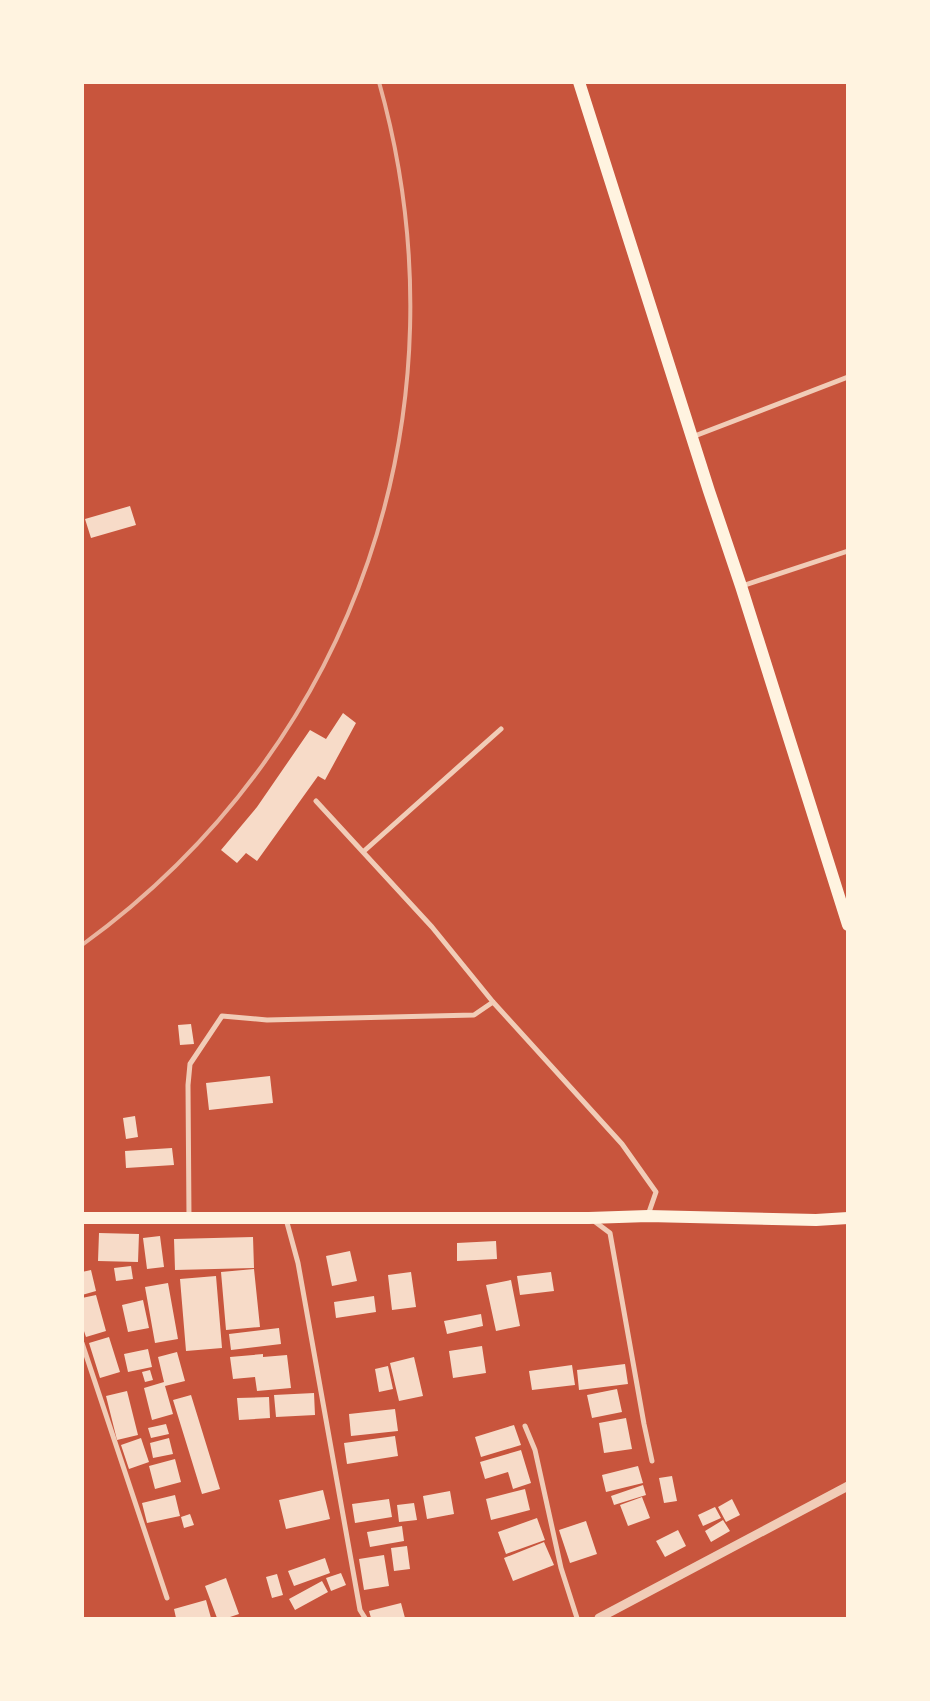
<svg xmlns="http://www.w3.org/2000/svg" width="930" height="1701" font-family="Bitter,serif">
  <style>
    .building { fill: #f7dbc8 }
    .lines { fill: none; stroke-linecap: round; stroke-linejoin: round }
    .minor { stroke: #f1ccb7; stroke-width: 5 }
    .tertiary { stroke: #f1ccb7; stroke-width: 9 }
    .trunk { stroke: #fff3e0; stroke-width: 12 }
    .rail { stroke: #e9b49f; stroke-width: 4 }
  </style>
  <rect width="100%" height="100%" fill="#c8553d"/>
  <!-- building -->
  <path class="building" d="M 130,506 L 136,525 L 91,538 L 85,519 Z
    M 343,713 L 356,723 L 325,780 L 318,776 L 257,861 L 246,853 L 237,863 L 221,850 L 257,807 L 310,730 L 326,739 Z
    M 191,1024 L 194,1044 L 180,1045 L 178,1025 Z
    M 270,1076 L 273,1103 L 209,1110 L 206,1083 Z
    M 135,1116 L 138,1137 L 126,1139 L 123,1118 Z
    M 172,1148 L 174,1165 L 126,1168 L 125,1151 Z
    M 99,1233 L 139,1234 L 138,1262 L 98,1261 Z
    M 160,1236 L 164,1267 L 147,1269 L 143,1238 Z
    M 253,1237 L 254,1268 L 175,1270 L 174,1239 Z
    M 496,1241 L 497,1259 L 457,1261 L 457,1243 Z
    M 350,1251 L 357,1281 L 332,1286 L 326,1256 Z
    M 131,1266 L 133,1279 L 116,1281 L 114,1268 Z
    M 254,1269 L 260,1327 L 226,1330 L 221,1272 Z
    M 91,1270 L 96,1291 L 82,1295 L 82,1272 Z
    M 411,1272 L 416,1307 L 392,1310 L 388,1275 Z
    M 551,1272 L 554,1291 L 520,1295 L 517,1276 Z
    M 216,1276 L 222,1348 L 186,1351 L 180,1279 Z
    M 511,1280 L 520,1326 L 496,1331 L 486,1285 Z
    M 168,1283 L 178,1339 L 155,1343 L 145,1287 Z
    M 96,1295 L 106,1331 L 86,1337 L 82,1325 L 82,1298 Z
    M 374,1296 L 376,1312 L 336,1318 L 334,1302 Z
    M 143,1300 L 149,1328 L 128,1332 L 122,1305 Z
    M 481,1314 L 483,1326 L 447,1334 L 444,1321 Z
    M 279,1328 L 281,1344 L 231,1350 L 229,1334 Z
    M 109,1337 L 120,1372 L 100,1378 L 89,1343 Z
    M 482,1346 L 486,1373 L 453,1378 L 449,1351 Z
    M 148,1349 L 152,1367 L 128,1372 L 124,1354 Z
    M 177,1352 L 185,1381 L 165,1386 L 173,1414 L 152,1420 L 144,1388 L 164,1382 L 158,1357 Z
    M 263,1354 L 263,1357 L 287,1355 L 291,1388 L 257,1391 L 255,1377 L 233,1379 L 230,1357 Z
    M 414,1357 L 423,1396 L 399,1401 L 390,1363 Z
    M 625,1364 L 628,1384 L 579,1390 L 577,1370 Z
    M 572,1365 L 575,1385 L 532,1390 L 529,1371 Z
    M 388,1366 L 393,1389 L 379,1392 L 375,1369 Z
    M 150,1370 L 153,1380 L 145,1382 L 142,1372 Z
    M 617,1389 L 622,1412 L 592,1418 L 587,1395 Z
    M 127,1391 L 138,1435 L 117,1440 L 106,1396 Z
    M 314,1393 L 315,1415 L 276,1417 L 274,1395 Z
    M 191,1395 L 220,1489 L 202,1494 L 173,1400 Z
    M 269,1397 L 270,1418 L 239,1420 L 237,1398 Z
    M 395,1409 L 398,1431 L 351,1436 L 349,1414 Z
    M 626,1418 L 632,1449 L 604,1453 L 599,1423 Z
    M 166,1424 L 169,1434 L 151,1438 L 148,1428 Z
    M 514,1425 L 521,1445 L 481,1457 L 475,1437 Z
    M 395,1436 L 398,1456 L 347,1464 L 344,1443 Z
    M 141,1438 L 149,1462 L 129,1469 L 121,1445 Z
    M 169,1438 L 173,1454 L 153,1458 L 150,1443 Z
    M 521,1450 L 531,1483 L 513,1489 L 508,1472 L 485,1479 L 480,1462 Z
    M 175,1459 L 181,1482 L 155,1489 L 149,1466 Z
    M 638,1466 L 643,1483 L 606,1492 L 602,1475 Z
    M 672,1476 L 677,1501 L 664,1503 L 659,1478 Z
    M 643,1485 L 646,1495 L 614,1505 L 611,1496 Z
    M 525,1489 L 530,1510 L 491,1520 L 486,1499 Z
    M 323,1490 L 330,1519 L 286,1529 L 279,1500 Z
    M 450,1491 L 454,1514 L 427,1519 L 423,1496 Z
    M 175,1495 L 180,1516 L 147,1523 L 142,1503 Z
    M 642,1497 L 650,1518 L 628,1526 L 620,1505 Z
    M 389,1499 L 392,1517 L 355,1523 L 352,1504 Z
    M 732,1499 L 740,1515 L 726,1522 L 718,1507 Z
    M 414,1503 L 417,1520 L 399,1522 L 397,1505 Z
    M 715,1507 L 721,1518 L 703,1526 L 698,1515 Z
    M 190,1514 L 194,1525 L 184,1528 L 181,1517 Z
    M 537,1518 L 545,1540 L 506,1554 L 498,1532 Z
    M 723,1520 L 730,1531 L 711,1542 L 705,1531 Z
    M 586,1521 L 597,1554 L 570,1563 L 559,1530 Z
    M 402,1526 L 404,1541 L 370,1547 L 367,1532 Z
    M 678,1530 L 686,1546 L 665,1557 L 656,1541 Z
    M 544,1542 L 554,1565 L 513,1581 L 504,1558 Z
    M 407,1546 L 410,1569 L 394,1571 L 391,1548 Z
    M 384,1555 L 389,1586 L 364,1590 L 359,1559 Z
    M 325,1558 L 330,1573 L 294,1586 L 288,1571 Z
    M 341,1573 L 346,1585 L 331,1591 L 326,1578 Z
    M 277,1574 L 283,1595 L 272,1598 L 266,1577 Z
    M 226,1578 L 239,1614 L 227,1618 L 217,1618 L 205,1586 Z
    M 322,1581 L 328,1592 L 295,1610 L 289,1599 Z
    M 206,1600 L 211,1618 L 176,1618 L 174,1609 Z
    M 401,1603 L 405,1618 L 371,1618 L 369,1611 Z"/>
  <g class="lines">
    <!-- minor -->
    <path class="minor" d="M 692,437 L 848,377
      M 742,586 L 848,551
      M 316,801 L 432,927 L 493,1002 L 622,1144 L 656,1192 L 648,1215
      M 363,852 L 501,729
      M 189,1218 L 188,1085 L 190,1064 L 222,1016 L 267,1020 L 474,1015 L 493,1002
      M 286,1219 L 298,1263 L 360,1610 L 365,1618
      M 594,1221 L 610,1233 L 644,1424 L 652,1461
      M 82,1343 L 167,1598
      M 525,1426 L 535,1450 L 561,1568 L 577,1618"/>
    <!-- tertiary -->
    <path class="tertiary" d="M 599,1618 L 848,1486"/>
    <!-- trunk -->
    <path class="trunk" d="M 579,82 L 709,491 L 741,586 L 848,925
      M 82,1218 L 589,1218 L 648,1216 L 816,1220 L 848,1218"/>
    <!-- rail -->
    <path class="rail" d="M 82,945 C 357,746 471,408 379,82"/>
  </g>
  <!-- border -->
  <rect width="930" height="1701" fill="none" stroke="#fff3e0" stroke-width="168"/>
</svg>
